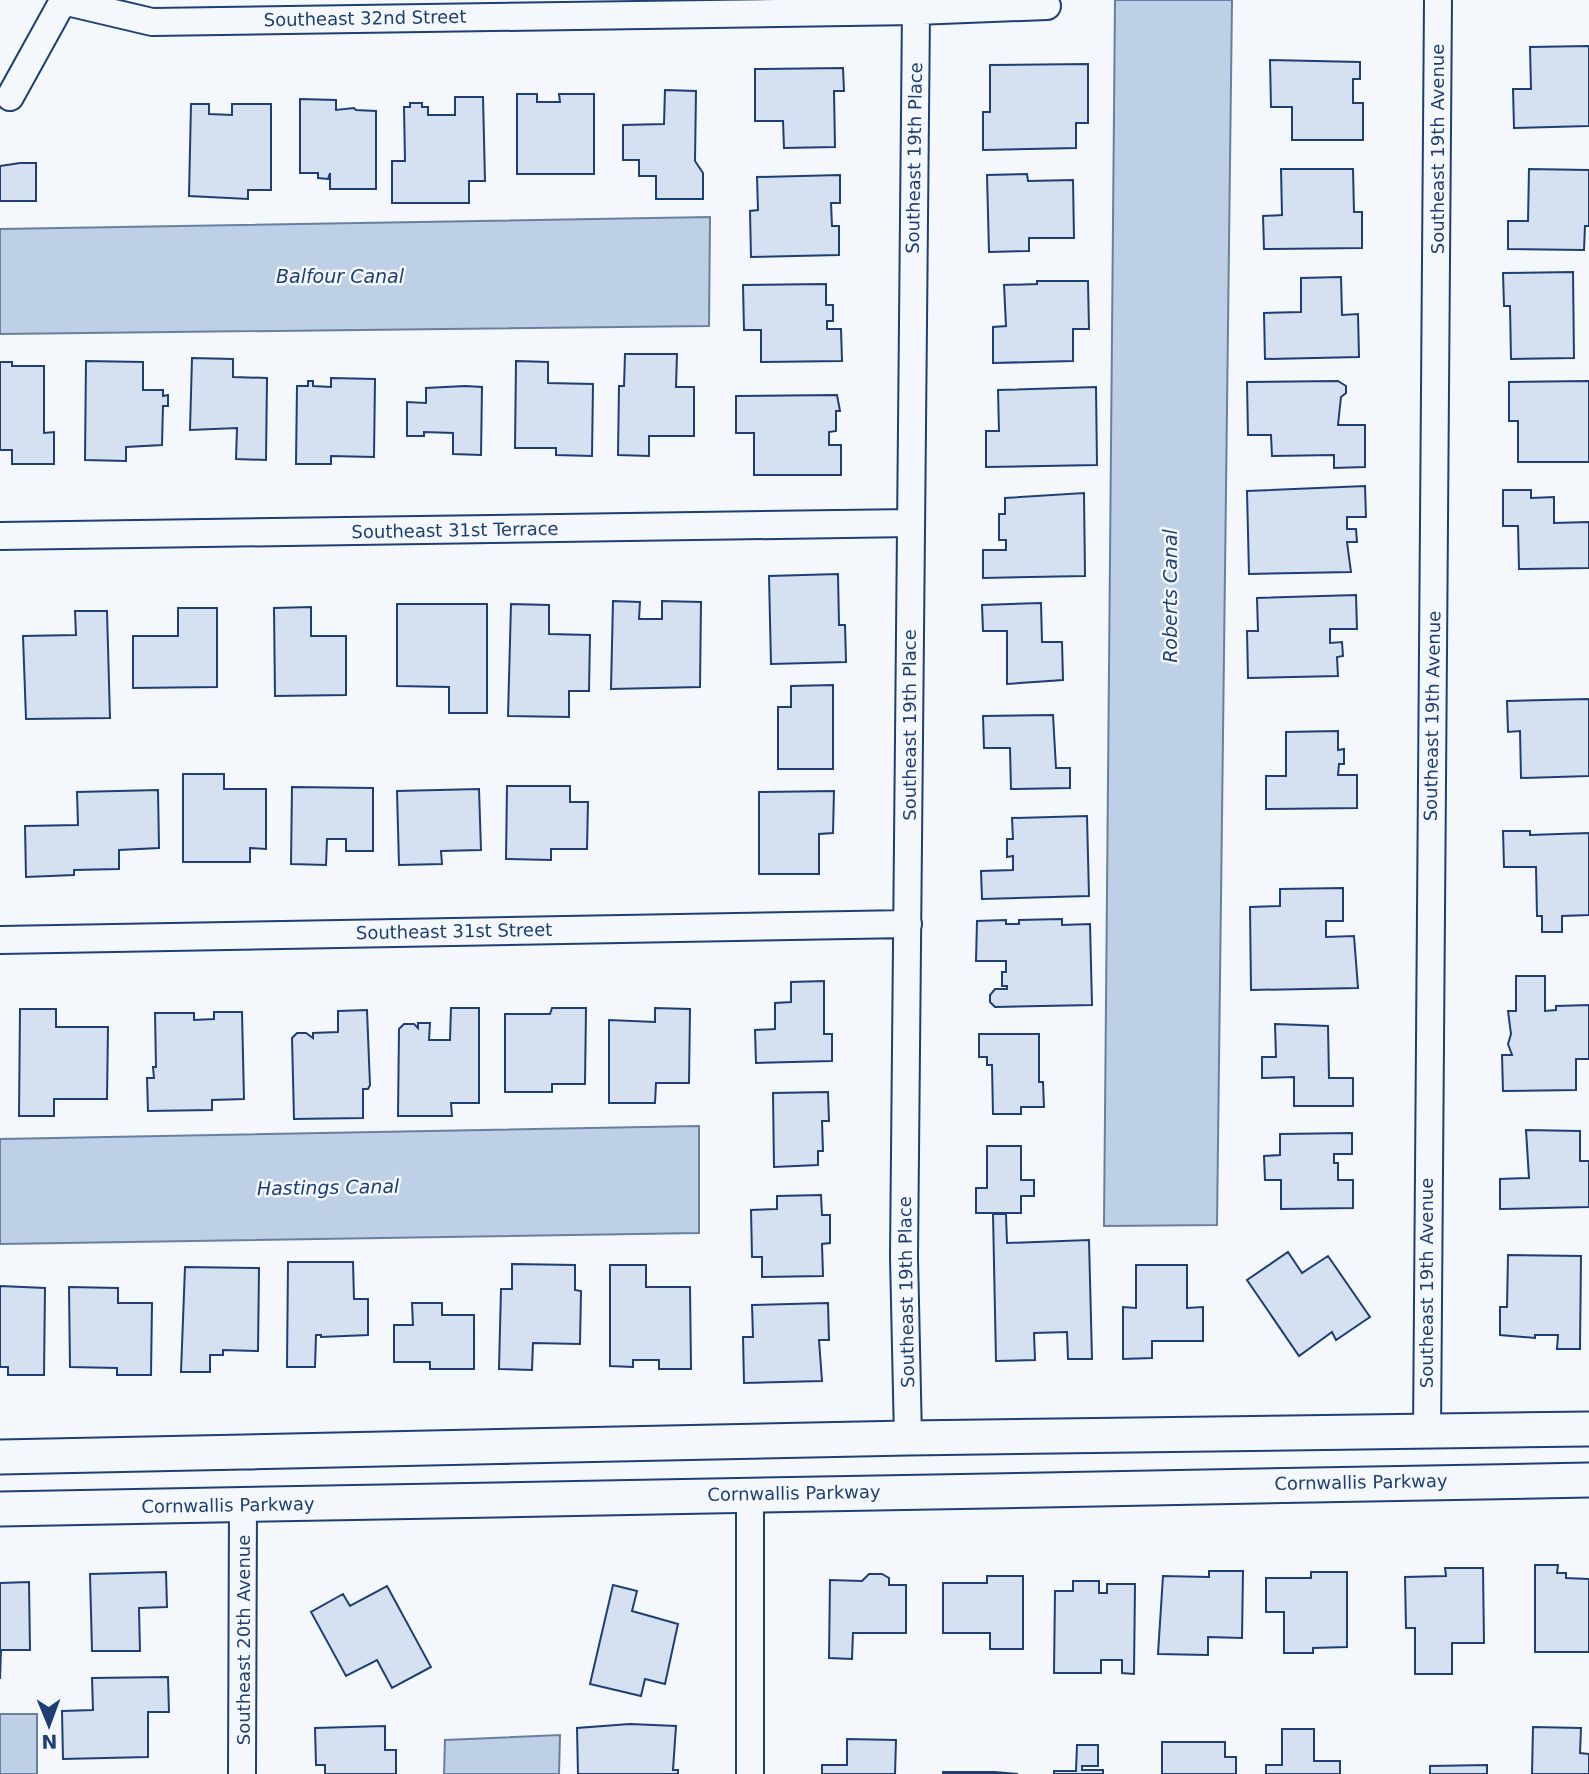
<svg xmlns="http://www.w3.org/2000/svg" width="1589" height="1774" font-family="'DejaVu Sans',sans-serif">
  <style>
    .water { fill: #bed0e5; stroke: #687fa3; stroke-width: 2 }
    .building { fill: #d5e0f0; stroke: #1d3f73; stroke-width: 2 }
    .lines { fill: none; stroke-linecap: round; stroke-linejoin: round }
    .minor-casing { stroke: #1d3f73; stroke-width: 30 }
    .tertiary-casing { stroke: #1d3f73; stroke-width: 37 }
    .minor { stroke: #f4f7fb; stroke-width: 26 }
    .tertiary { stroke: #f4f7fb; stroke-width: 33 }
    .labels { text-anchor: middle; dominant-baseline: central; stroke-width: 5; stroke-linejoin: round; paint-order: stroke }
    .street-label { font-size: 18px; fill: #1d3f73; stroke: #f4f7fb }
    .water-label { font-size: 19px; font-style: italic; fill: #1d3f73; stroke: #f4f7fb }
  </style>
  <rect width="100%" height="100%" fill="#f4f7fb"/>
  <!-- water -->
  <path class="water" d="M 1115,0 L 1232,0 L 1217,1225 L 1104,1226 Z
    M 710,217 L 709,326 L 0,334 L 0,229 Z
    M 699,1126 L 699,1233 L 0,1244 L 0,1139 Z
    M 0,1714 L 37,1714 L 37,1774 L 0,1774 Z
    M 560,1735 L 559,1774 L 444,1774 L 445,1740 Z"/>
  <!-- building -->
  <path class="building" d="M 1589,46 L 1589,126 L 1514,128 L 1513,89 L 1531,89 L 1530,47 Z
    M 1270,60 L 1360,62 L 1360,79 L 1353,79 L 1353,103 L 1363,103 L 1363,140 L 1292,140 L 1292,107 L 1271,107 Z
    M 1088,64 L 1088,123 L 1076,123 L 1076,148 L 983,150 L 983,112 L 990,112 L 990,65 Z
    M 843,68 L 844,91 L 834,91 L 835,147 L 784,148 L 783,121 L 755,121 L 755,69 Z
    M 665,90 L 696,91 L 695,161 L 703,173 L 703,199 L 656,199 L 656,176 L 639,176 L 639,160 L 623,160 L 623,125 L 664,124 Z
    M 517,94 L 537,94 L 537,102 L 560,102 L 559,94 L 594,94 L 594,174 L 517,174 Z
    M 455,97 L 483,97 L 485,181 L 469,181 L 469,203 L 392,203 L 392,161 L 405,161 L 404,107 L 410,107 L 410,103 L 422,103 L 422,107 L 428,107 L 428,115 L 455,115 Z
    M 300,99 L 336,100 L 336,110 L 354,108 L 356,110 L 376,111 L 376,189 L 330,189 L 330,173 L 328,179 L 318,178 L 318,173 L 300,173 Z
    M 191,104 L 209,104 L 209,114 L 232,115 L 232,104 L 271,104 L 271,190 L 248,190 L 248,199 L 189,196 Z
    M 20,163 L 36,163 L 36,201 L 0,201 L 0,166 Z
    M 1281,169 L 1353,169 L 1354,212 L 1362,212 L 1362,248 L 1264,249 L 1263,216 L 1282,215 Z
    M 1529,169 L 1589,170 L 1589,226 L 1585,226 L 1584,250 L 1508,249 L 1508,221 L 1528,221 Z
    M 1027,174 L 1028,181 L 1073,180 L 1074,238 L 1029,238 L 1029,251 L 989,252 L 987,175 Z
    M 840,175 L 840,203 L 831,203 L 832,226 L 839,226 L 839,255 L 751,257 L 750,211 L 758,210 L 757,177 Z
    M 1573,272 L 1574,358 L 1511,359 L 1510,306 L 1504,306 L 1503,273 Z
    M 1341,277 L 1342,315 L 1358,314 L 1359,357 L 1265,359 L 1264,313 L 1301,312 L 1301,278 Z
    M 1037,281 L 1088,281 L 1089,329 L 1073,329 L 1073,361 L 993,363 L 993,327 L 1006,326 L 1004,285 L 1037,284 Z
    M 826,284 L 826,305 L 833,305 L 833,321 L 827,321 L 827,329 L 841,329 L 842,361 L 761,362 L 761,330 L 744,330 L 743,285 Z
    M 625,354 L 677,354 L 676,387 L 694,387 L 694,436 L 649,436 L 649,456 L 618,455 L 619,386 L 624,386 Z
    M 192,358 L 233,359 L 233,377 L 267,378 L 266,460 L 236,459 L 237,428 L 190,430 Z
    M 86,361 L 143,362 L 143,390 L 163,390 L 163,396 L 168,395 L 168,406 L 163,406 L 162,445 L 126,447 L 126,461 L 85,460 Z
    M 516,361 L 548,362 L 548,383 L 593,384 L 592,456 L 556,455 L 556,448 L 515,448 Z
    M 0,362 L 12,362 L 12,366 L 44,366 L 44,433 L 54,432 L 54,464 L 12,464 L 12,450 L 0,450 Z
    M 331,378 L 375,379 L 374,457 L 331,456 L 331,464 L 296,464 L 297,386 L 308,386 L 308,381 L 313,381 L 313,386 L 331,387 Z
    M 1338,381 L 1346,386 L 1346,393 L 1341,397 L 1338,425 L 1365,425 L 1365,467 L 1334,468 L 1334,455 L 1272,456 L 1271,435 L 1248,435 L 1247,382 Z
    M 1589,381 L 1589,462 L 1518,462 L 1518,421 L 1509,421 L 1509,382 Z
    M 465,386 L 482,387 L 481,455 L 453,454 L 453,433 L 424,432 L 424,436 L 407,436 L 407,402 L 426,403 L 426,388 Z
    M 1096,387 L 1097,465 L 986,467 L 986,431 L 999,431 L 998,390 Z
    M 837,395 L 840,411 L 836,411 L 836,431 L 829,432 L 829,445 L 841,445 L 841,475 L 754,475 L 754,433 L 736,433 L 736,396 Z
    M 1365,486 L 1366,517 L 1347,517 L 1347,529 L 1356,529 L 1357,542 L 1347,542 L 1351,572 L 1249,574 L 1247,491 Z
    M 1503,490 L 1531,490 L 1531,498 L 1554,497 L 1554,523 L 1589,522 L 1589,568 L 1519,569 L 1518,526 L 1503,526 Z
    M 1084,493 L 1085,576 L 983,578 L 983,550 L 1006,550 L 1006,540 L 999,540 L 999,514 L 1005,514 L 1005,498 Z
    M 838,574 L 839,625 L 845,625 L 846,662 L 771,664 L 769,576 Z
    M 1356,595 L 1357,629 L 1330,629 L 1330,643 L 1342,642 L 1343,656 L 1337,657 L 1338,676 L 1248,678 L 1247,631 L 1258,631 L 1257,598 Z
    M 613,601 L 640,602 L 639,619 L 662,619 L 662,601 L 701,602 L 700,687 L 611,689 Z
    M 1041,603 L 1042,642 L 1062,642 L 1063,680 L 1007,684 L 1007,631 L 983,631 L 982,605 Z
    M 397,604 L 487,604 L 487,713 L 449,713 L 449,687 L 397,686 Z
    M 511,604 L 549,605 L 549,634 L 590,635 L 589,691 L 569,691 L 569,717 L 508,716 Z
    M 311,607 L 311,636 L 346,636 L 346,695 L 275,696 L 274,608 Z
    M 178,608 L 217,608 L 217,687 L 133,688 L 133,636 L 178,636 Z
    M 75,611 L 107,611 L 110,718 L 26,719 L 23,636 L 76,635 Z
    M 833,685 L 833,769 L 778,769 L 778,707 L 791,707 L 791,686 Z
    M 1589,699 L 1589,776 L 1521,778 L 1520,731 L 1508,732 L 1507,701 Z
    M 1053,715 L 1056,768 L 1070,768 L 1070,788 L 1011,789 L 1010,748 L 984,748 L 983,716 Z
    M 1338,731 L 1338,750 L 1344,749 L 1344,764 L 1339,764 L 1338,775 L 1357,775 L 1357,808 L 1266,809 L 1266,776 L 1286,776 L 1286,732 Z
    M 183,774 L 224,774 L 224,789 L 266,789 L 266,849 L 250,848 L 250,862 L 183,862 Z
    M 507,786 L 570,786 L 570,802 L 588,802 L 587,849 L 551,849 L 551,860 L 506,859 Z
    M 292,787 L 373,788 L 373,851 L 346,851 L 346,839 L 327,839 L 326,865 L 291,864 Z
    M 479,789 L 481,850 L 441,851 L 442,864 L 399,865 L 397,791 Z
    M 158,790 L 159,848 L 119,850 L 119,869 L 74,870 L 74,875 L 26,877 L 25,826 L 78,825 L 77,792 Z
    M 834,791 L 833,833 L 819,834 L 819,874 L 759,874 L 759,792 Z
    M 1087,816 L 1089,896 L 982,899 L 981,871 L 1013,870 L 1013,856 L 1007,857 L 1007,839 L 1013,839 L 1012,818 Z
    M 1503,831 L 1530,831 L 1530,835 L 1589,833 L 1589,915 L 1562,916 L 1562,932 L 1542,932 L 1542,916 L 1537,916 L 1536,867 L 1504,867 Z
    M 1343,888 L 1343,921 L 1326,921 L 1326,937 L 1354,936 L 1358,988 L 1251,990 L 1250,907 L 1280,906 L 1280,889 Z
    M 1062,919 L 1062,925 L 1090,924 L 1092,1005 L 995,1007 L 990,1002 L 990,995 L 995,989 L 1007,989 L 1007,986 L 1002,986 L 1002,972 L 1006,972 L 1006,961 L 976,961 L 977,921 L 1006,920 L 1006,924 L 1019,924 L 1019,920 Z
    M 1516,976 L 1545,976 L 1545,1011 L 1556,1010 L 1556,1006 L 1589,1005 L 1589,1059 L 1576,1059 L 1576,1090 L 1503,1091 L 1502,1055 L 1512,1055 L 1508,1044 L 1511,1034 L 1508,1011 L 1516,1011 Z
    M 824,981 L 824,1034 L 832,1034 L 832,1061 L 756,1063 L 755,1030 L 775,1029 L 775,1003 L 791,1002 L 791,982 Z
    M 451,1008 L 479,1008 L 479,1103 L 451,1103 L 452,1116 L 398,1116 L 399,1029 L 404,1024 L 414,1024 L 418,1028 L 418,1023 L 430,1023 L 429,1040 L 450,1040 Z
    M 552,1008 L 586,1008 L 585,1084 L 552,1084 L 552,1092 L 505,1092 L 505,1014 L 550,1014 Z
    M 655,1008 L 690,1009 L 689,1083 L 656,1083 L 655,1103 L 609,1103 L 609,1020 L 655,1022 Z
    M 20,1009 L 56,1009 L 56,1027 L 108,1027 L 107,1099 L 54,1099 L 54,1116 L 19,1116 Z
    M 367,1010 L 370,1085 L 368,1089 L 363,1089 L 363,1118 L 294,1119 L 292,1038 L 297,1033 L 306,1033 L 313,1038 L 313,1033 L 338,1032 L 338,1011 Z
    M 214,1012 L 242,1012 L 244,1099 L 212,1100 L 212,1110 L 148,1111 L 147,1078 L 154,1078 L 153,1067 L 156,1067 L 155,1013 L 194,1013 L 194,1020 L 214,1019 Z
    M 1275,1024 L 1328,1026 L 1329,1078 L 1353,1078 L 1353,1106 L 1294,1106 L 1294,1077 L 1262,1078 L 1262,1057 L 1276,1057 Z
    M 979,1034 L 1039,1034 L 1039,1082 L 1043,1082 L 1044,1107 L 1021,1107 L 1021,1114 L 993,1114 L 992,1065 L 987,1065 L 987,1057 L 979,1057 Z
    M 828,1092 L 829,1121 L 822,1121 L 823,1151 L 818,1151 L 818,1165 L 774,1167 L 773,1093 Z
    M 1526,1130 L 1580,1131 L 1580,1161 L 1589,1161 L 1589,1207 L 1500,1209 L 1500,1179 L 1529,1178 Z
    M 1352,1133 L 1352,1154 L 1334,1154 L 1334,1163 L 1338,1163 L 1338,1180 L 1353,1180 L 1353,1208 L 1281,1209 L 1281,1180 L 1265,1180 L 1264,1156 L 1280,1155 L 1280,1134 Z
    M 987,1146 L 1021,1146 L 1021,1180 L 1034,1180 L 1034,1196 L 1021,1196 L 1021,1213 L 976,1213 L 976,1188 L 987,1188 Z
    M 821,1195 L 822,1215 L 830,1215 L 830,1243 L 822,1244 L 823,1276 L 762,1277 L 762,1257 L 752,1257 L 751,1210 L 777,1209 L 777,1196 Z
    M 993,1214 L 1006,1214 L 1007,1243 L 1089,1240 L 1092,1359 L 1068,1359 L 1067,1332 L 1034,1333 L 1035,1360 L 996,1361 Z
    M 1288,1252 L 1302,1273 L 1328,1256 L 1370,1317 L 1336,1340 L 1332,1332 L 1299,1356 L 1247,1280 Z
    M 1508,1255 L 1581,1256 L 1580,1349 L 1557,1349 L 1558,1335 L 1535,1335 L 1535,1338 L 1500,1335 L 1500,1307 L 1507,1307 Z
    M 288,1262 L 353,1262 L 354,1299 L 368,1299 L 368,1335 L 321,1337 L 321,1335 L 316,1335 L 315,1367 L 287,1367 Z
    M 512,1264 L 575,1265 L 575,1290 L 581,1291 L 580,1344 L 533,1343 L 532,1370 L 499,1369 L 501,1289 L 512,1289 Z
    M 610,1265 L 646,1265 L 646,1287 L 690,1287 L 691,1369 L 659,1369 L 659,1360 L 633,1360 L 633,1367 L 610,1366 Z
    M 1136,1265 L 1187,1265 L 1187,1308 L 1203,1307 L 1203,1341 L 1152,1341 L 1152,1358 L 1123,1359 L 1123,1307 L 1136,1308 Z
    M 185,1267 L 259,1268 L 258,1351 L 223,1350 L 223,1355 L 210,1355 L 210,1372 L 181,1372 Z
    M 0,1286 L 45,1288 L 44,1375 L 8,1375 L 8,1367 L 0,1367 Z
    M 69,1287 L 118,1288 L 118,1303 L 152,1303 L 151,1375 L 117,1375 L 117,1368 L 70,1367 Z
    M 412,1303 L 442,1303 L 442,1315 L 474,1315 L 474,1369 L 430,1369 L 430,1362 L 394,1362 L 394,1325 L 413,1325 Z
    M 828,1303 L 829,1340 L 819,1340 L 822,1381 L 744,1383 L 743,1337 L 753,1337 L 752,1305 Z
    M 1535,1565 L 1558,1565 L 1557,1573 L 1566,1573 L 1566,1578 L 1589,1579 L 1589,1652 L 1535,1652 Z
    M 1445,1568 L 1483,1568 L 1484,1643 L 1452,1643 L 1452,1674 L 1415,1674 L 1415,1628 L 1406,1628 L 1405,1577 L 1446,1576 Z
    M 1209,1571 L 1243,1571 L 1242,1638 L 1208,1637 L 1208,1655 L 1158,1654 L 1163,1576 L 1209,1577 Z
    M 166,1572 L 167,1607 L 139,1608 L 140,1651 L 92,1651 L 90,1574 Z
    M 1311,1572 L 1347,1572 L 1347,1647 L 1313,1648 L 1313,1653 L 1284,1653 L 1284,1612 L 1266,1612 L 1266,1578 L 1311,1578 Z
    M 869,1574 L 882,1574 L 889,1578 L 889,1585 L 906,1585 L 906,1633 L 853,1633 L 852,1659 L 829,1658 L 830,1580 L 862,1581 Z
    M 987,1576 L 1023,1576 L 1023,1649 L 990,1649 L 990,1633 L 943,1633 L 943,1583 L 987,1583 Z
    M 1073,1581 L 1099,1581 L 1099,1593 L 1107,1593 L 1107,1584 L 1135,1584 L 1134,1674 L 1122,1673 L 1122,1660 L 1101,1660 L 1101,1673 L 1054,1673 L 1055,1591 L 1073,1591 Z
    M 29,1582 L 30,1650 L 1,1650 L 0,1679 L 0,1583 Z
    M 613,1585 L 637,1591 L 632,1611 L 678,1624 L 665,1684 L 645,1679 L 641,1696 L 590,1684 Z
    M 387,1586 L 431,1667 L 392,1688 L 377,1660 L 346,1676 L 311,1612 L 343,1594 L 350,1606 Z
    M 168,1677 L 169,1712 L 148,1712 L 148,1757 L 63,1759 L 62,1711 L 93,1710 L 92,1678 Z
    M 630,1724 L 676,1726 L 673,1770 L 678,1770 L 678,1774 L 578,1774 L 577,1728 Z
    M 385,1726 L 385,1750 L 396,1750 L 396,1774 L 325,1774 L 325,1765 L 316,1765 L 315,1728 Z
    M 1533,1727 L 1581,1728 L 1580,1753 L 1589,1754 L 1589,1774 L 1532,1774 Z
    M 1282,1729 L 1314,1729 L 1314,1761 L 1340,1761 L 1340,1774 L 1266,1774 L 1266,1765 L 1282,1765 Z
    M 847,1739 L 896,1740 L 895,1774 L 822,1774 L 822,1765 L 847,1765 Z
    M 1162,1742 L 1225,1742 L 1225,1757 L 1236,1757 L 1236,1774 L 1162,1774 Z
    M 1077,1745 L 1098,1745 L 1098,1766 L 1082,1766 L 1082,1770 L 1103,1770 L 1103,1774 L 1054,1774 L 1054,1771 L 1076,1771 Z
    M 1487,1765 L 1487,1774 L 1430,1774 L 1430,1766 Z
    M 943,1772 L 995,1772 L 1018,1774 L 943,1774 Z"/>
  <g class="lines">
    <defs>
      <path id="minor" d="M 10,97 L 63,1 L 152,22 L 916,11 L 1047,6
        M 0,536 L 911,523
        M 0,940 L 908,924
        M 1427,1433 L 1438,0
        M 908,1438 L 904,1257 L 916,11
        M 750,1494 L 750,1774
        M 242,1774 L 243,1505"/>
      <path id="tertiary" d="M 0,1457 L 908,1438 L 1589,1429
        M 0,1509 L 1589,1480"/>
    </defs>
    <!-- minor casing -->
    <use href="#minor" class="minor-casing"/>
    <!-- tertiary casing -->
    <use href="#tertiary" class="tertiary-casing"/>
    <!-- minor -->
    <use href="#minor" class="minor"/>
    <!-- tertiary -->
    <use href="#tertiary" class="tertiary"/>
  </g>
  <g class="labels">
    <!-- street labels -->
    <g class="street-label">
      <text transform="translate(365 18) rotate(-1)">Southeast 32nd Street</text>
      <text transform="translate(1437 149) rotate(-90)">Southeast 19th Avenue</text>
      <text transform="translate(914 158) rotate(-89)">Southeast 19th Place</text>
      <text transform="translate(455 530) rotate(-1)">Southeast 31st Terrace</text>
      <text transform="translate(1432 716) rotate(-89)">Southeast 19th Avenue</text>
      <text transform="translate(909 725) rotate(-90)">Southeast 19th Place</text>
      <text transform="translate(454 931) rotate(-1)">Southeast 31st Street</text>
      <text transform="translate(1426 1283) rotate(-90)">Southeast 19th Avenue</text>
      <text transform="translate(906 1292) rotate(-91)">Southeast 19th Place</text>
      <text transform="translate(1361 1482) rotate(-1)">Cornwallis Parkway</text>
      <text transform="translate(794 1493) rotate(-1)">Cornwallis Parkway</text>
      <text transform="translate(228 1505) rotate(-1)">Cornwallis Parkway</text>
      <text transform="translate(243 1640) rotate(-90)">Southeast 20th Avenue</text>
    </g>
    <!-- water labels -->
    <g class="water-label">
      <text x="340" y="276">Balfour Canal</text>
      <text transform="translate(1170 596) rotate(-90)">Roberts Canal</text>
      <text transform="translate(328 1187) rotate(-1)">Hastings Canal</text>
    </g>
  </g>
  <!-- north arrow -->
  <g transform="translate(49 1725) rotate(179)" stroke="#f4f7fb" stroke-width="5" paint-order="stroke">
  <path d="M0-5L12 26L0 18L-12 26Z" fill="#1d3f73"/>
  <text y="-10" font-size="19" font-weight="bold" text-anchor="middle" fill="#1d3f73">N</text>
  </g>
</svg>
